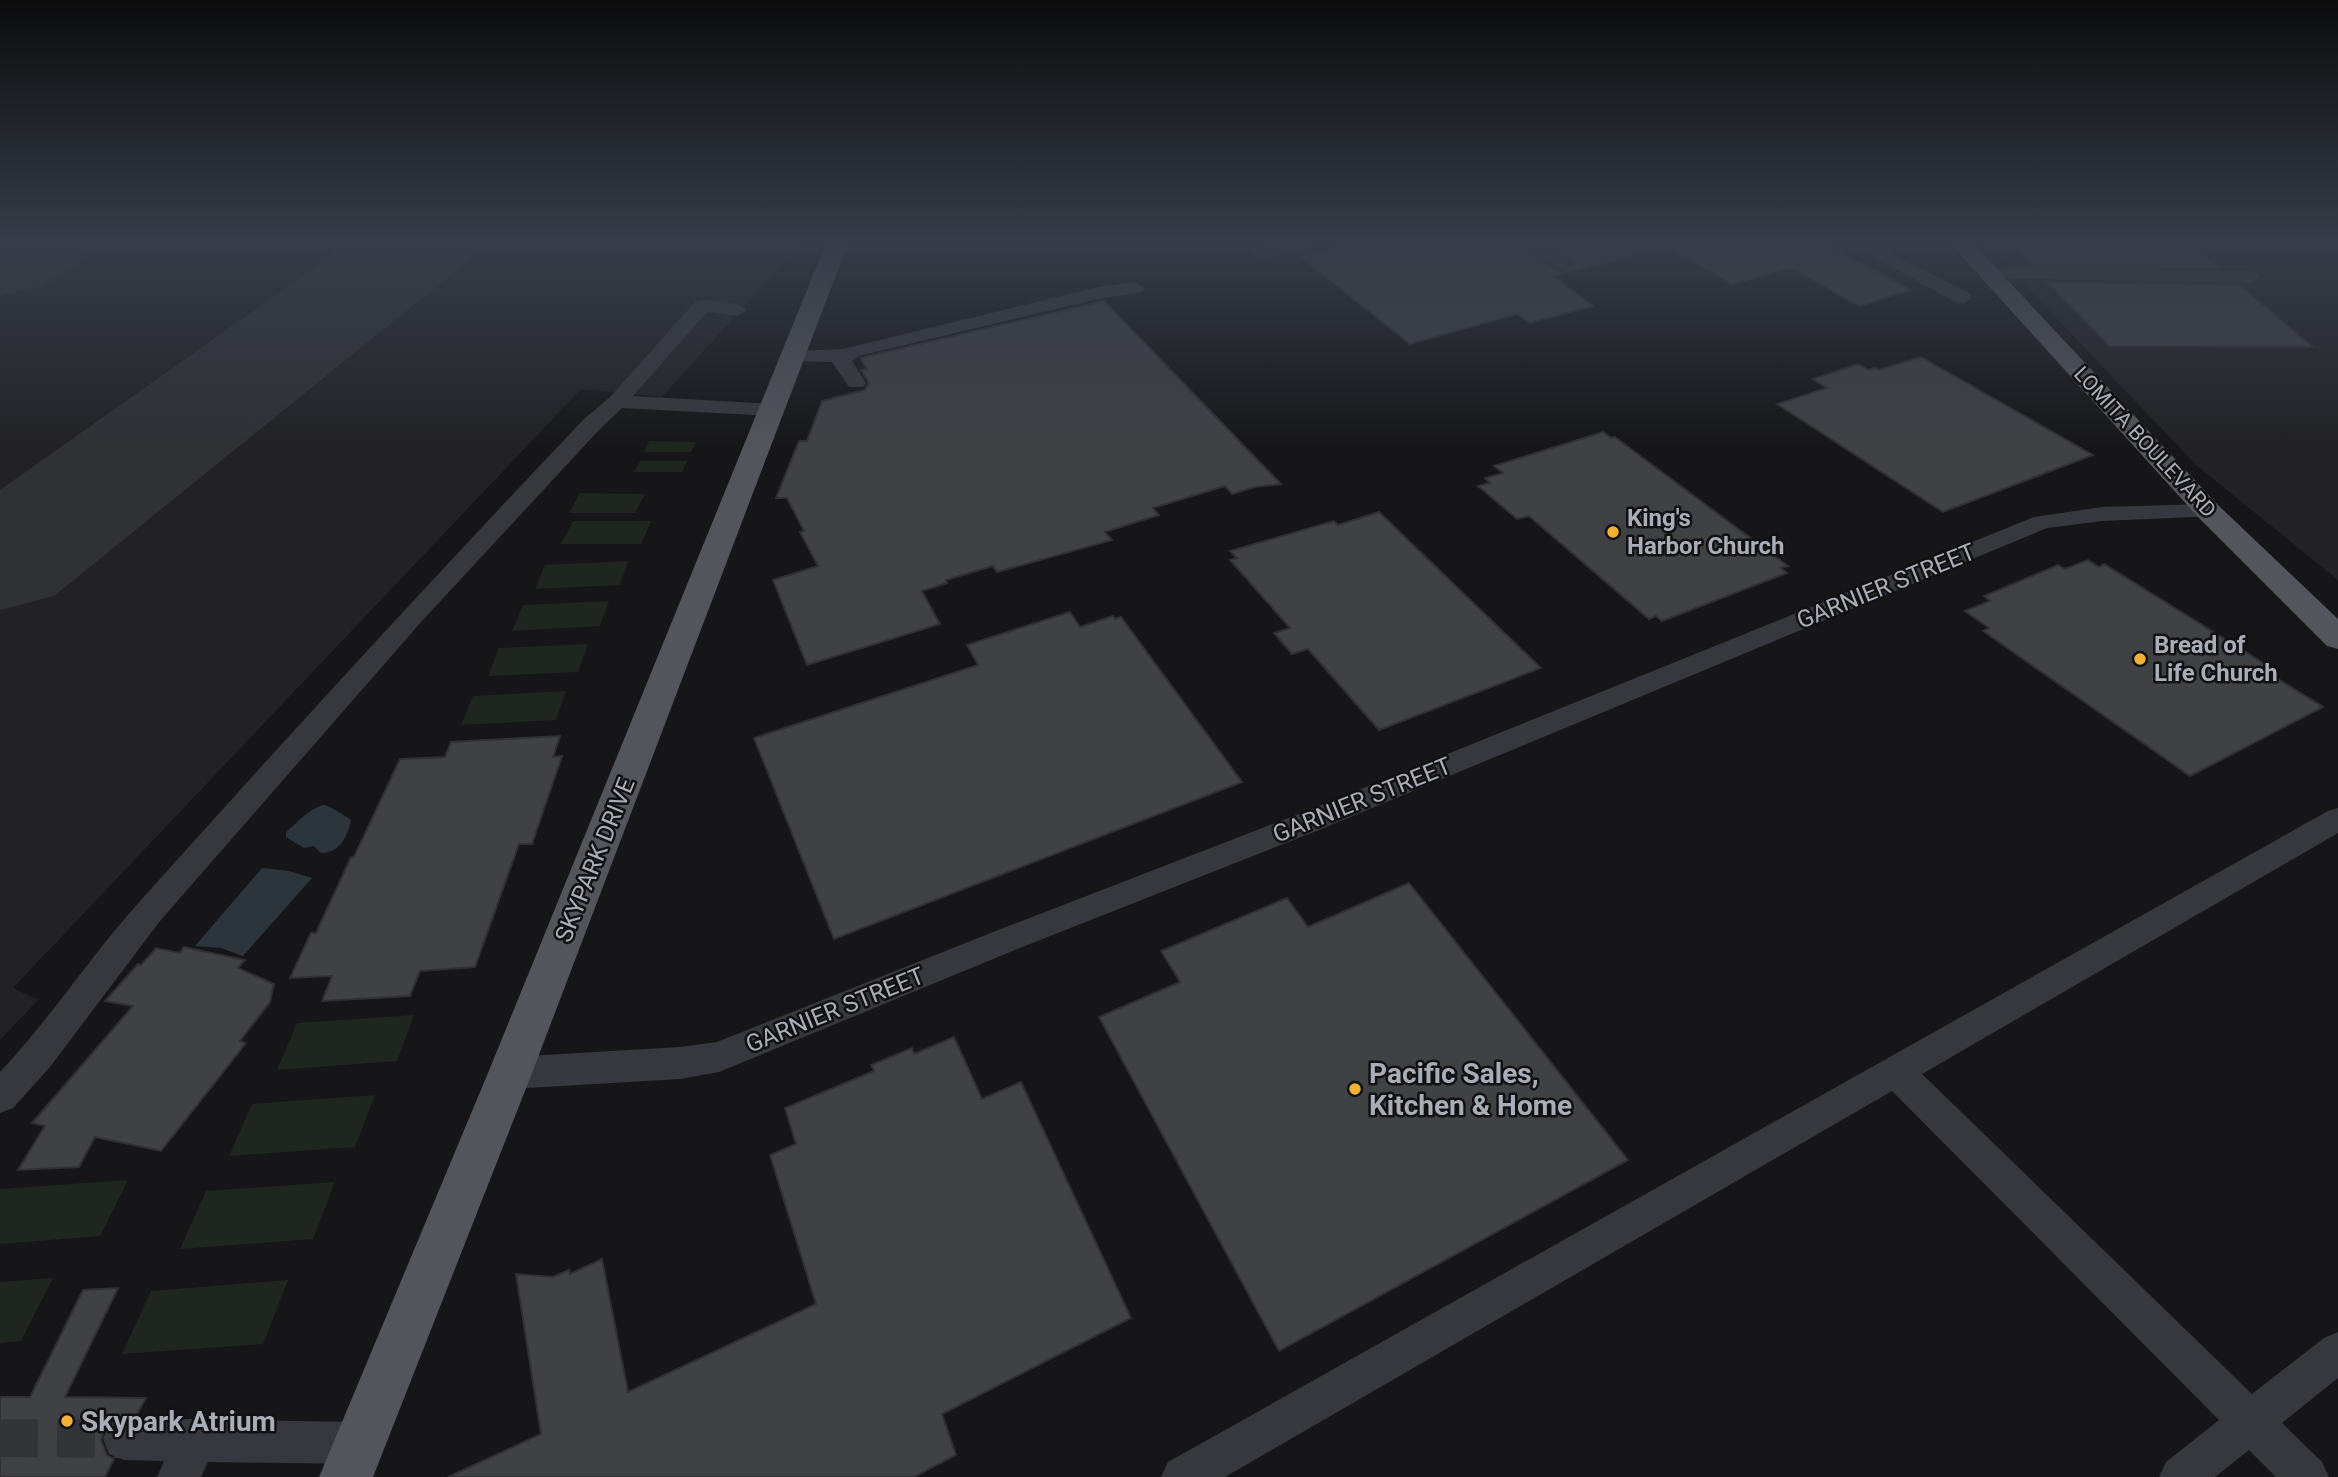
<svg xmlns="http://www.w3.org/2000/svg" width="2338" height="1477" font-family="Roboto,sans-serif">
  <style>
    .built { fill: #222225 }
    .green { fill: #1e261f }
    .water { fill: #2c353c }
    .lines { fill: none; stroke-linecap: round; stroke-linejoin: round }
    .taxiway { fill: #303135; fill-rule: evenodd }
    .runway { fill: #303135; fill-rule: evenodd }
    .building { fill: #404145; stroke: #303034; stroke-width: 2 }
    .minor-tunnel { stroke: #333438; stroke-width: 38; stroke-dasharray: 38 19; stroke-linecap: butt }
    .minor { fill: #37383d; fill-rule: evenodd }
    .major { fill: #53555c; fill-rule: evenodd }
    .poi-dot { fill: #f2b134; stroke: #111113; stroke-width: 2.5 }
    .labels { text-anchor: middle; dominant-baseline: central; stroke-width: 5; stroke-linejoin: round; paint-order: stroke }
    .far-street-label { font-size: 21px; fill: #a8adb8; stroke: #111113 }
    .poi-label { font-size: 24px; font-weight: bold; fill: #a8adb8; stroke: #111113; text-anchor: start }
    .street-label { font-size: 24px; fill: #a8adb8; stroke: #111113 }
    .near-poi-label { font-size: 28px; font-weight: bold; fill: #a8adb8; stroke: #111113; text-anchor: start }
  </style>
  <rect width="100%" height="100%" fill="#161618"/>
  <!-- built -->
  <path class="built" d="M 0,241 L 803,241 L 662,397 L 581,389 L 13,988 L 38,1000 L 0,1040 Z
    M 1983,241 L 2338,241 L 2338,580 L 2196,465 Z"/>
  <!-- green -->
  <path class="green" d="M 649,441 L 696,442 L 691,452 L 644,452 Z
    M 640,461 L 687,461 L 682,472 L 634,472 Z
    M 580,493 L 645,494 L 635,513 L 569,513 Z
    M 573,521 L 651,521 L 651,522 L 641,544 L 561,544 Z
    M 628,561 L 620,585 L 535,589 L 545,565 Z
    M 609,601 L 600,626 L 512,631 L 523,605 Z
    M 588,644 L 578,672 L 488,676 L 499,648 Z
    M 566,691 L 556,720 L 461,725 L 473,696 Z
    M 414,1015 L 397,1061 L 277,1070 L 297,1023 Z
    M 375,1095 L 355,1147 L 229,1156 L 252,1104 Z
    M 128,1180 L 100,1236 L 0,1244 L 0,1189 Z
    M 335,1182 L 313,1239 L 180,1249 L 206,1191 Z
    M 53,1278 L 21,1341 L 0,1343 L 0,1282 Z
    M 288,1280 L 263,1344 L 122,1354 L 151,1291 Z"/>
  <!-- water -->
  <path class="water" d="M 323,805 C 329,805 347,817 351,820 C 348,836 340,853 321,853 L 314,846 L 304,848 L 286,837 L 286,832 C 298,822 309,809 323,805 Z
    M 262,868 L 289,871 L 312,878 L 243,956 L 221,948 L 195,946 Z"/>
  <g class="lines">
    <!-- taxiway -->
    <path class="taxiway" d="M 339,241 L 383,241 L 319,344 L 302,349 L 285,344 L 278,334 Z"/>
    <!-- runway -->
    <path class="runway" d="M 0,241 L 95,241 L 78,265 L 40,286 L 0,296 Z
      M 352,241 L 480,241 L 463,265 L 54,596 L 0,610 L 0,490 Z"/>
  </g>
  <!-- building -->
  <path class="building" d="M 1329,241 L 1515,241 L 1555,270 L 1562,272 L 1574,263 L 1542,241 L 1819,241 L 1911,290 L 1859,306 L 1791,268 L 1732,284 L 1659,241 L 1660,248 L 1553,276 L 1593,306 L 1530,323 L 1517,314 L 1410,344 L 1301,257 L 1338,248 Z
    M 2009,241 L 2187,241 L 2219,268 L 2034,266 Z
    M 2047,282 L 2240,285 L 2313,347 L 2109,346 Z
    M 1104,301 L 1281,484 L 1255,487 L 1232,494 L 1225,486 L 1153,508 L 1159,515 L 1105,532 L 1112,540 L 997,572 L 993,566 L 946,580 L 947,583 L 922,591 L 940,624 L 807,665 L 773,580 L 818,566 L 800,532 L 804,531 L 787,498 L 776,498 L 799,441 L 807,441 L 822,401 L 865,390 L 869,383 L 861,370 L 867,369 L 860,358 Z
    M 1921,357 L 2093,455 L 1943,512 L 1777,404 L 1827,388 L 1813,379 L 1858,364 L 1868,370 L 1875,368 L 1879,370 Z
    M 1603,432 L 1611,438 L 1615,437 L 1788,566 L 1781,568 L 1787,573 L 1662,621 L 1656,616 L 1649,619 L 1529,516 L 1517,519 L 1478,486 L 1490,483 L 1485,478 L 1503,473 L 1494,466 Z
    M 1379,512 L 1541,668 L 1379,730 L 1308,649 L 1292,654 L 1274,633 L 1290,628 L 1230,560 L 1237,558 L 1230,551 L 1334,521 L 1338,525 Z
    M 2088,560 L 2099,567 L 2104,564 L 2276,671 L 2270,674 L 2323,707 L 2190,776 L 1983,631 L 1989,628 L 1965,611 L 1990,601 L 1984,596 L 2058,565 L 2065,569 Z
    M 1070,612 L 1080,627 L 1113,616 L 1115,619 L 1121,617 L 1242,782 L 834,939 L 754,738 L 978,665 L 967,645 Z
    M 560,736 L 553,757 L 562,756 L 532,844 L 519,844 L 475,967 L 420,971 L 410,996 L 322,1001 L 332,976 L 290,978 L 311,933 L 316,933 L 351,857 L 354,857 L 400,759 L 445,757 L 451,742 Z
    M 1409,883 L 1628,1160 L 1279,1351 L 1099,1017 L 1180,982 L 1161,951 L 1287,898 L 1308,927 Z
    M 184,947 L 245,960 L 238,968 L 274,984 L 270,1002 L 240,1041 L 246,1043 L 161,1151 L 95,1137 L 79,1167 L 18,1170 L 45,1126 L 32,1123 L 133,1006 L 105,1001 L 138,964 L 141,965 L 156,948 L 180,953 Z
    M 954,1037 L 982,1099 L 1021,1082 L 1131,1318 L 942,1414 L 956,1455 L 914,1477 L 448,1477 L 541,1434 L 516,1274 L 553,1277 L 569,1270 L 570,1274 L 602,1259 L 628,1392 L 816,1304 L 770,1155 L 796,1144 L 785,1108 L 874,1071 L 871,1065 L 912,1048 L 914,1054 Z
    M 118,1288 L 65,1397 L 146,1398 L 136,1416 L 123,1416 L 107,1423 L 101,1440 L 107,1455 L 114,1459 L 105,1477 L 0,1477 L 0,1397 L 30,1397 L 83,1290 Z"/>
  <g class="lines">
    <!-- minor-tunnel -->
    <path class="minor-tunnel" d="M 0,1438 L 124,1439"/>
    <!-- minor -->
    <path class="minor" d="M 1285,241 L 1313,241 L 1310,245 L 1262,258 L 1253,253 L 1256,249 Z
      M 1517,241 L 1538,241 L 1571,264 L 1562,269 L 1556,268 Z
      M 1879,248 L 1970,294 L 1972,298 L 1963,304 L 1956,302 L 1873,257 L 1870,253 L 1873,249 Z
      M 1990,268 L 2251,271 L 2260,277 L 2251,283 L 1984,278 L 1981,274 L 1984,270 Z
      M 1135,282 L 1144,288 L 1142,292 L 1098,299 L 859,356 L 852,361 L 866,383 L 863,387 L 849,387 L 832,362 L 787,361 L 784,357 L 787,353 L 794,351 L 843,349 L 1098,287 Z
      M 702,300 L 737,304 L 747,310 L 737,316 L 707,312 L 633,396 L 773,404 L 780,406 L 784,410 L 780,414 L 773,416 L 622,408 L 599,430 L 422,621 L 160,921 L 50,1067 L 13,1108 L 0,1113 L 0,1072 C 51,1018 91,955 141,900 C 286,738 433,578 583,420 L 610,397 L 695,302 Z
      M 2208,504 L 2216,506 L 2220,511 L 2216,516 L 2102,521 L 2047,528 L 1324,828 L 1015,950 L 719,1072 L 680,1079 L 510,1089 L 498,1084 L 493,1073 L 498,1062 L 510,1057 L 680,1047 L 717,1042 L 993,932 L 1304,812 L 2034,517 L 2102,507 Z
      M 2338,808 L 2338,833 L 1922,1074 L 2252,1394 L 2324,1338 L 2338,1332 L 2338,1378 L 2282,1423 L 2322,1462 L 2329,1477 L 2276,1477 L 2249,1450 L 2215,1477 L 2159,1477 L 2166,1462 L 2219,1420 L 1892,1091 L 1225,1477 L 1161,1477 L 1168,1462 L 2328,811 Z
      M 124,1418 L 360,1422 L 375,1428 L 381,1443 L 375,1458 L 360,1464 L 208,1462 L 201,1477 L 157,1477 L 164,1461 L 124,1460 L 109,1454 L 103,1439 L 109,1424 Z"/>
    <!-- major -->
    <path class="major" d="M 827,241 L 849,241 L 532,1073 L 373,1477 L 319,1477 L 488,1073 Z
      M 1948,241 L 1971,241 L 2218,505 L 2338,619 L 2338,649 L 2327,646 L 2198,517 Z"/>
  </g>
  <!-- sky -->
  <linearGradient id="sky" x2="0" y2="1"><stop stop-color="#0c0c0d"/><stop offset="0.54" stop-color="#363c48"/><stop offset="1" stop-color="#363c48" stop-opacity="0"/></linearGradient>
  <rect width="2338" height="448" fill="url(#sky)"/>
  <!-- markers -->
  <g class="poi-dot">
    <circle cx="1613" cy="532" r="7"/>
    <circle cx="2140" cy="659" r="7"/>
    <circle cx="1355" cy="1089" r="7"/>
    <circle cx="67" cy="1421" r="7"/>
  </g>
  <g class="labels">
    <!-- far-street labels -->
    <g class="far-street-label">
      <text transform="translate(2145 442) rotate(47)">LOMITA BOULEVARD</text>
    </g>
    <!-- poi labels -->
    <g class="poi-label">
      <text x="1627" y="518">King's<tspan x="1627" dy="28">Harbor Church</tspan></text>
      <text x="2154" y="645">Bread of<tspan x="2154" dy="28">Life Church</tspan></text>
    </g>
    <!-- street labels -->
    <g class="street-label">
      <text transform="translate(1886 586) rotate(-22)">GARNIER STREET</text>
      <text transform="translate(1362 800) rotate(-22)">GARNIER STREET</text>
      <text transform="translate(595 860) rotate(-68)">SKYPARK DRIVE</text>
      <text transform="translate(835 1010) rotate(-22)">GARNIER STREET</text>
    </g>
    <!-- near-poi labels -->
    <g class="near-poi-label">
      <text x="1369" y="1073">Pacific Sales,<tspan x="1369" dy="32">Kitchen &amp; Home</tspan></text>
      <text x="81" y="1421">Skypark Atrium</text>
    </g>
  </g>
</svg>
